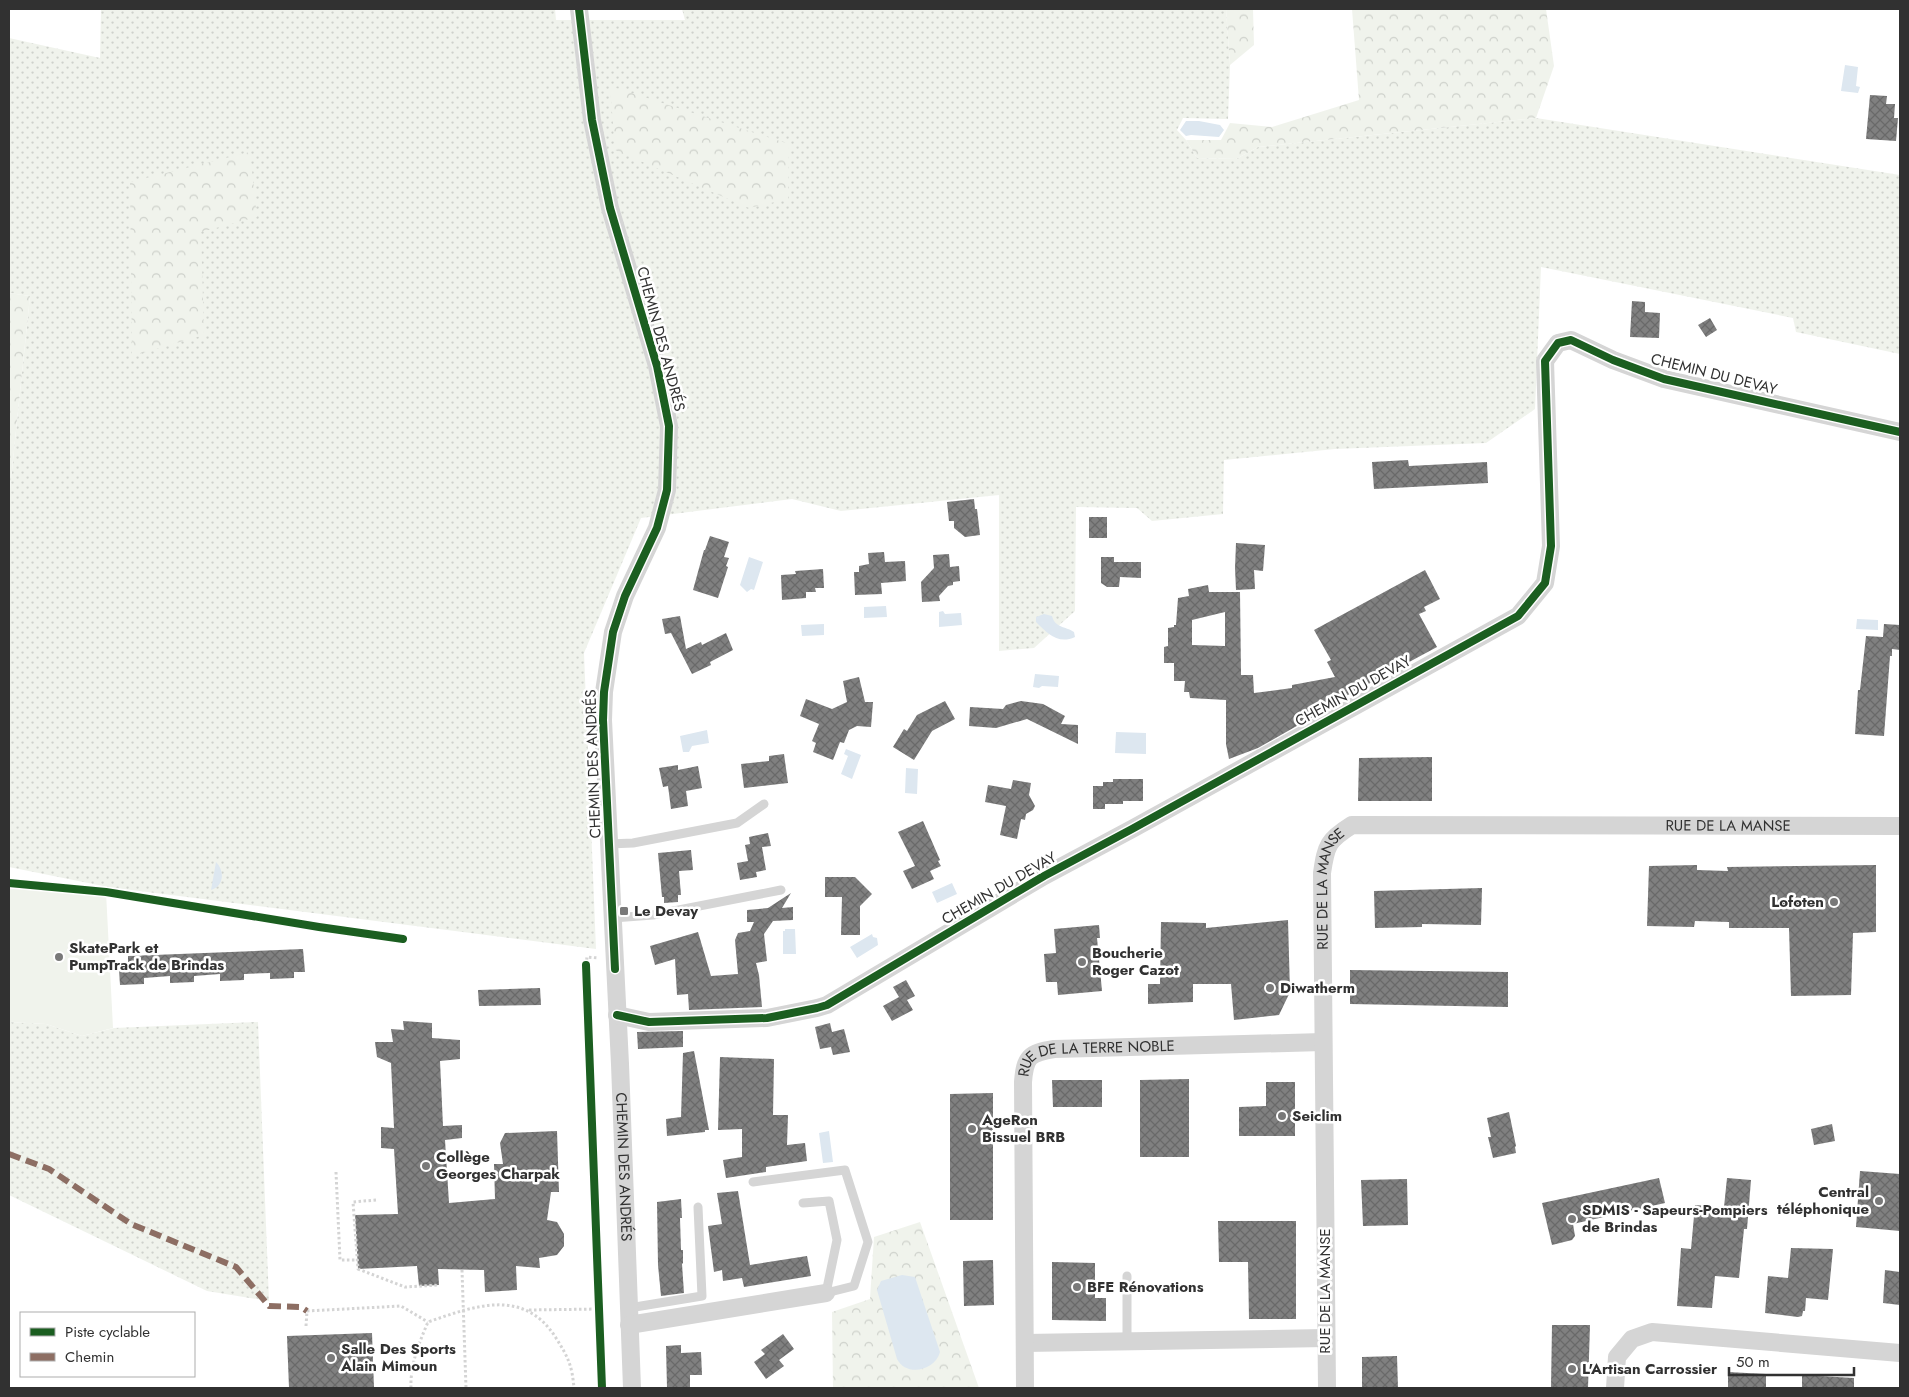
<svg xmlns="http://www.w3.org/2000/svg" width="1909" height="1397" font-family="Jost,sans-serif">
  <style>
    .grass { fill: url(#grass-dots) }
    .forest { fill: url(#forest-crowns) }
    .pitch { fill: #f0f3ec }
    .water { fill: #dde7f0 }
    .building { fill: url(#building-cross-hatch); fill-rule: evenodd }
    .lines { fill: none; stroke-linecap: round; stroke-linejoin: round }
    .path { stroke: #d4d4d4; stroke-width: 3; stroke-dasharray: 2.5 2.5; stroke-linecap: butt }
    .lane { stroke: #d5d5d5; stroke-width: 9 }
    .street { stroke: #d5d5d5; stroke-width: 18 }
    .quiet { stroke: #8d6e63; stroke-width: 6; stroke-dasharray: 12 6; stroke-linecap: butt }
    .cycleway-casing { stroke: #fff; stroke-width: 11 }
    .cycleway { stroke: #1b5e20; stroke-width: 8 }
    .poi-dot { fill: #797979; stroke: #fff; stroke-width: 2 }
    .labels { text-anchor: middle; dominant-baseline: central; stroke-width: 5; stroke-linejoin: round; paint-order: stroke }
    .street-label { font-size: 15px; fill: #313131; stroke: #fff }
    .poi-label { font-size: 15px; font-weight: bold; fill: #313131; stroke: #fff; text-anchor: start }
  </style>
  <defs>
    <pattern id="grass-dots" width="8" height="8" patternUnits="userSpaceOnUse" patternTransform="scale(1.25)"><rect width="8" height="8" fill="#f0f3ec"/><path d="M2 2h.1M6 6h.1" fill="none" stroke="#ced1cb" stroke-width="1.8" stroke-linecap="round"/></pattern>
    <pattern id="forest-crowns" width="20" height="18" patternUnits="userSpaceOnUse" patternTransform="scale(1.25)"><rect width="20" height="18" fill="#f0f3ec"/><path d="M2 6a3 3 0 1 1 6 0M12 15a3 3 0 1 1 6 0" fill="none" stroke="#ced1cb"/></pattern>
    <pattern id="building-cross-hatch" width="8" height="8" patternUnits="userSpaceOnUse" patternTransform="scale(1.25)"><rect width="8" height="8" fill="#808080"/><path d="M0 0l8 8M0 8l8-8" fill="none" stroke="#696969"/></pattern>
  </defs>
  <rect width="100%" height="100%" fill="#fff"/>
  <!-- grass -->
  <path class="grass" d="M 101,9 L 555,9 L 556,20 L 685,20 L 682,9 L 1226,9 L 1230,65 L 1228,119 L 1183,118 L 1177,130 L 1186,140 L 1197,158 L 1236,159 L 1258,147 L 1536,118 L 1900,175 L 1900,354 L 1796,332 L 1793,318 L 1541,267 L 1535,409 L 1486,443 L 1335,449 L 1224,460 L 1223,514 L 1152,521 L 1137,508 L 1076,507 L 1075,611 L 1034,648 L 999,651 L 999,495 L 841,511 L 792,499 L 641,518 L 584,653 L 596,949 L 108,887 L 9,867 L 9,498 L 30,296 L 9,293 L 9,38 L 100,58 Z
    M 9,1022 L 46,1024 L 82,1036 L 114,1028 L 258,1022 L 269,1301 L 207,1291 L 9,1195 Z"/>
  <!-- forest -->
  <path class="forest" d="M 1226,9 L 1253,9 L 1254,45 L 1230,65 Z
    M 1352,9 L 1546,9 L 1554,66 L 1536,118 L 1258,147 L 1236,159 L 1197,158 L 1186,140 L 1221,140 L 1230,123 L 1272,127 L 1359,100 Z
    M 610,86 L 789,144 L 788,199 L 749,208 L 615,150 Z
    M 250,152 L 257,217 L 201,232 L 204,335 L 132,356 L 130,182 Z
    M 9,293 L 30,296 L 9,498 Z
    M 920,1222 L 979,1388 L 833,1388 L 832,1312 L 870,1299 L 874,1237 Z"/>
  <!-- pitch -->
  <path class="pitch" d="M 9,883 L 106,892 L 113,1028 L 82,1036 L 46,1024 L 9,1022 Z"/>
  <!-- water -->
  <path class="water" d="M 1845,65 L 1858,67 L 1856,86 L 1860,87 L 1858,93 L 1841,91 Z
    M 1186,121 L 1199,121 L 1220,125 L 1224,130 L 1219,137 L 1191,135 L 1186,136 L 1180,130 Z
    M 749,557 L 763,562 L 754,590 L 751,589 L 747,592 L 740,585 Z
    M 886,606 L 887,617 L 864,618 L 864,607 Z
    M 943,611 L 945,614 L 961,613 L 962,625 L 939,627 L 939,612 Z
    M 1044,614 L 1052,616 C 1055,628 1065,626 1074,632 L 1075,637 C 1058,645 1047,633 1036,622 L 1036,617 Z
    M 1857,619 L 1878,620 L 1878,630 L 1856,629 Z
    M 824,624 L 824,635 L 802,636 L 801,625 Z
    M 1035,674 L 1059,676 L 1058,687 L 1042,686 L 1039,688 L 1033,687 Z
    M 707,730 L 709,743 L 692,746 L 689,752 L 683,752 L 680,736 Z
    M 1116,732 L 1146,733 L 1146,754 L 1115,753 Z
    M 846,749 L 861,755 L 852,779 L 841,774 L 848,756 L 844,754 Z
    M 906,768 L 918,769 L 917,794 L 905,793 Z
    M 216,862 C 225,871 224,886 211,890 Z
    M 952,883 L 957,894 L 937,903 L 932,892 Z
    M 785,929 L 795,929 L 796,954 L 783,954 L 783,931 L 785,931 Z
    M 872,934 L 873,937 L 877,938 L 878,945 L 857,958 L 850,947 Z
    M 829,1131 L 833,1162 L 823,1163 L 819,1133 Z
    M 902,1275 L 915,1277 L 940,1352 C 935,1371 906,1377 897,1359 L 877,1290 L 881,1281 Z"/>
  <!-- building -->
  <path class="building" d="M 1870,95 L 1887,96 L 1886,104 L 1895,104 L 1894,118 L 1898,118 L 1896,141 L 1866,139 Z
    M 1632,301 L 1645,302 L 1645,312 L 1660,313 L 1659,338 L 1630,337 Z
    M 1710,318 L 1717,330 L 1706,337 L 1698,325 Z
    M 1408,460 L 1409,466 L 1487,462 L 1488,483 L 1374,489 L 1372,462 Z
    M 974,499 L 975,509 L 977,509 L 980,535 L 965,537 L 954,528 L 954,521 L 949,521 L 947,502 Z
    M 1089,517 L 1107,517 L 1107,538 L 1089,538 Z
    M 710,536 L 729,542 L 724,557 L 729,558 L 726,566 L 728,567 L 718,598 L 693,590 L 704,550 L 705,550 Z
    M 1236,543 L 1265,545 L 1263,571 L 1254,570 L 1255,589 L 1236,590 L 1235,568 Z
    M 884,552 L 885,562 L 905,561 L 906,581 L 881,583 L 882,594 L 855,595 L 854,572 L 859,572 L 859,566 L 869,564 L 868,553 Z
    M 949,554 L 950,567 L 959,566 L 960,581 L 953,582 L 953,585 L 948,586 L 939,596 L 940,601 L 922,602 L 921,582 L 934,568 L 933,555 Z
    M 1101,557 L 1114,557 L 1114,562 L 1141,562 L 1141,578 L 1120,577 L 1119,587 L 1107,587 L 1101,583 Z
    M 823,569 L 824,588 L 815,588 L 816,592 L 806,592 L 806,598 L 782,600 L 781,575 L 796,574 L 795,571 Z
    M 1425,570 L 1440,599 L 1424,607 L 1426,611 L 1419,614 L 1437,647 L 1322,709 L 1323,711 L 1258,748 L 1229,759 L 1226,744 L 1226,700 L 1190,698 L 1189,692 L 1184,692 L 1185,681 L 1174,681 L 1174,663 L 1164,663 L 1164,647 L 1168,646 L 1168,628 L 1174,627 L 1174,625 L 1176,625 L 1178,598 L 1189,596 L 1188,589 L 1208,585 L 1209,592 L 1240,592 L 1241,675 L 1253,675 L 1254,693 L 1292,688 L 1292,685 L 1335,677 L 1327,662 L 1331,660 L 1314,630 ZM 1225,612 L 1225,646 L 1192,645 L 1192,620 Z
    M 680,616 L 686,649 L 701,642 L 702,645 L 726,633 L 733,650 L 710,662 L 711,665 L 692,674 L 671,633 L 665,634 L 662,619 Z
    M 1884,624 L 1900,625 L 1900,650 L 1892,649 L 1892,656 L 1890,656 L 1884,736 L 1855,734 L 1858,690 L 1860,690 L 1866,636 L 1883,637 Z
    M 859,677 L 865,702 L 873,702 L 871,727 L 857,726 L 849,730 L 844,743 L 840,742 L 833,760 L 813,752 L 816,743 L 812,741 L 819,724 L 800,716 L 806,699 L 832,709 L 847,702 L 843,681 Z
    M 945,701 L 955,719 L 932,731 L 914,760 L 893,747 L 904,729 L 907,731 L 917,715 Z
    M 1021,701 L 1043,704 L 1065,716 L 1061,724 L 1078,725 L 1078,744 L 1027,719 L 996,728 L 969,726 L 970,707 L 1003,709 L 1006,705 Z
    M 784,754 L 788,783 L 744,788 L 741,764 L 769,761 L 769,756 Z
    M 1432,757 L 1432,801 L 1358,801 L 1359,758 Z
    M 678,765 L 678,770 L 698,766 L 702,788 L 686,791 L 688,806 L 671,809 L 668,786 L 663,787 L 659,768 Z
    M 1113,779 L 1143,779 L 1143,801 L 1123,801 L 1123,804 L 1105,804 L 1105,809 L 1093,809 L 1093,786 L 1103,786 L 1103,782 L 1113,782 Z
    M 1013,780 L 1031,783 L 1029,795 L 1035,806 L 1033,810 L 1026,814 L 1025,820 L 1021,819 L 1017,839 L 1000,835 L 1006,806 L 985,802 L 988,785 L 1011,789 Z
    M 923,821 L 940,860 L 938,861 L 941,866 L 930,871 L 934,879 L 912,889 L 903,871 L 915,866 L 898,832 Z
    M 768,833 L 771,846 L 762,847 L 766,870 L 756,872 L 757,877 L 740,880 L 737,863 L 748,861 L 745,845 L 750,844 L 749,837 Z
    M 691,850 L 693,870 L 679,871 L 681,895 L 678,895 L 678,902 L 664,903 L 664,897 L 662,897 L 658,853 Z
    M 1697,865 L 1697,870 L 1728,871 L 1727,867 L 1876,865 L 1876,932 L 1853,933 L 1851,995 L 1791,996 L 1789,928 L 1729,928 L 1729,922 L 1695,921 L 1694,927 L 1647,926 L 1649,866 Z
    M 825,877 L 855,877 L 872,894 L 860,906 L 860,935 L 841,935 L 842,897 L 825,897 Z
    M 1482,888 L 1481,925 L 1422,924 L 1422,927 L 1375,928 L 1374,891 Z
    M 791,893 L 782,908 L 793,907 L 793,920 L 773,921 L 764,934 L 767,961 L 756,963 L 759,975 L 762,1007 L 689,1010 L 688,994 L 677,995 L 675,959 L 655,965 L 650,946 L 698,932 L 711,976 L 738,974 L 735,940 L 738,933 L 750,931 L 754,922 L 747,922 L 747,910 L 768,908 Z
    M 1288,920 L 1290,992 L 1279,1015 L 1234,1020 L 1231,984 L 1193,984 L 1193,1002 L 1148,1004 L 1148,984 L 1160,984 L 1161,922 L 1206,923 L 1206,928 Z
    M 1099,925 L 1100,938 L 1097,938 L 1102,991 L 1058,995 L 1057,982 L 1046,982 L 1044,954 L 1056,953 L 1054,929 Z
    M 303,949 L 305,972 L 294,972 L 294,978 L 270,979 L 270,973 L 244,974 L 244,980 L 220,981 L 220,974 L 194,976 L 194,982 L 170,983 L 170,976 L 144,978 L 144,984 L 120,985 L 119,970 L 123,970 L 122,964 L 128,964 L 128,956 Z
    M 1350,970 L 1508,972 L 1508,1007 L 1350,1004 Z
    M 906,980 L 915,996 L 907,1000 L 913,1010 L 892,1021 L 883,1006 L 899,997 L 893,987 Z
    M 540,988 L 541,1005 L 479,1006 L 478,990 Z
    M 403,1021 L 432,1023 L 432,1038 L 460,1040 L 460,1059 L 440,1061 L 443,1126 L 462,1125 L 462,1138 L 445,1140 L 449,1203 L 495,1199 L 494,1164 L 503,1164 L 500,1143 L 505,1133 L 557,1131 L 559,1192 L 551,1192 L 547,1220 L 557,1222 L 564,1234 L 564,1246 L 557,1255 L 539,1258 L 540,1268 L 516,1266 L 517,1290 L 485,1292 L 484,1270 L 438,1269 L 439,1285 L 419,1286 L 417,1266 L 358,1269 L 355,1215 L 398,1214 L 394,1149 L 381,1148 L 381,1127 L 394,1128 L 391,1063 L 377,1057 L 375,1042 L 393,1042 L 391,1029 L 404,1030 Z
    M 830,1023 L 832,1032 L 844,1029 L 850,1052 L 833,1055 L 831,1047 L 820,1049 L 815,1027 Z
    M 683,1031 L 683,1047 L 638,1049 L 637,1032 Z
    M 694,1051 L 709,1130 L 705,1130 L 705,1132 L 667,1136 L 666,1119 L 681,1117 L 683,1053 Z
    M 720,1057 L 774,1059 L 773,1115 L 788,1115 L 787,1145 L 805,1143 L 807,1161 L 766,1167 L 766,1172 L 726,1178 L 723,1160 L 742,1157 L 742,1129 L 718,1130 Z
    M 1189,1079 L 1189,1157 L 1140,1157 L 1140,1080 Z
    M 1052,1080 L 1102,1080 L 1102,1107 L 1053,1107 Z
    M 1266,1082 L 1295,1082 L 1295,1136 L 1239,1136 L 1239,1107 L 1266,1106 Z
    M 993,1093 L 993,1220 L 950,1220 L 950,1094 Z
    M 1509,1112 L 1516,1146 L 1515,1147 L 1516,1153 L 1493,1158 L 1488,1137 L 1491,1137 L 1487,1118 Z
    M 1832,1124 L 1835,1141 L 1814,1145 L 1811,1129 Z
    M 1860,1171 L 1900,1174 L 1900,1231 L 1856,1227 Z
    M 1659,1178 L 1665,1203 L 1573,1224 L 1575,1236 L 1572,1240 L 1552,1245 L 1542,1203 Z
    M 1727,1178 L 1751,1180 L 1747,1229 L 1744,1229 L 1739,1278 L 1715,1276 L 1712,1308 L 1677,1306 L 1681,1248 L 1691,1249 L 1695,1205 L 1724,1207 Z
    M 1407,1179 L 1408,1225 L 1363,1226 L 1361,1180 Z
    M 738,1191 L 750,1265 L 807,1256 L 811,1276 L 744,1287 L 742,1278 L 723,1281 L 722,1270 L 714,1272 L 708,1226 L 722,1224 L 717,1193 Z
    M 681,1199 L 682,1218 L 680,1218 L 681,1250 L 683,1250 L 683,1263 L 682,1264 L 684,1293 L 661,1296 L 658,1265 L 657,1202 Z
    M 1218,1221 L 1296,1221 L 1296,1319 L 1249,1319 L 1248,1262 L 1219,1262 Z
    M 1791,1248 L 1833,1249 L 1828,1300 L 1806,1298 L 1805,1311 L 1803,1311 L 1802,1316 L 1798,1317 L 1765,1313 L 1768,1276 L 1788,1278 Z
    M 993,1260 L 994,1305 L 964,1306 L 963,1261 Z
    M 1052,1262 L 1095,1263 L 1095,1298 L 1106,1298 L 1106,1321 L 1052,1320 Z
    M 1885,1270 L 1900,1272 L 1900,1305 L 1883,1303 Z
    M 1552,1325 L 1590,1325 L 1588,1388 L 1551,1388 Z
    M 372,1333 L 374,1388 L 289,1388 L 287,1336 Z
    M 783,1334 L 794,1349 L 779,1360 L 784,1366 L 766,1379 L 754,1362 L 765,1354 L 761,1350 Z
    M 681,1345 L 681,1353 L 701,1352 L 702,1375 L 690,1375 L 690,1388 L 667,1388 L 666,1346 Z
    M 1397,1356 L 1398,1388 L 1362,1388 L 1362,1357 Z
    M 1728,1372 L 1766,1374 L 1766,1388 L 1728,1388 Z
    M 1802,1375 L 1854,1378 L 1854,1388 L 1802,1388 Z"/>
  <g class="lines">
    <!-- path -->
    <path class="path" d="M 586,965 L 587,957 L 598,958
      M 336,1172 L 340,1260 L 356,1260
      M 376,1200 L 353,1202 L 358,1269 L 405,1287 L 439,1285
      M 462,1270 L 466,1388
      M 529,1310 L 598,1309
      M 306,1326 L 307,1311 L 401,1306 L 428,1322
      M 411,1388 C 410,1365 419,1343 428,1322 C 474,1306 524,1287 556,1338 C 568,1357 572,1365 574,1388"/>
    <!-- lane -->
    <path class="lane" d="M 609,844 L 633,843 L 737,823 L 764,804
      M 613,918 L 653,915 L 781,890
      M 753,1182 L 845,1170 L 868,1242 L 854,1286 L 826,1293 L 837,1240 L 829,1201 L 803,1203
      M 1127,1276 L 1127,1342
      M 629,1308 L 702,1296 L 698,1207"/>
    <!-- street -->
    <g class="street">
      <path id="s1" d="M 579,9 L 592,120 L 610,208 L 657,366 L 669,426 L 667,490 L 657,528 L 625,596 L 613,632 L 604,692 L 603,720 L 620,1064 L 632,1388"/>
      <path d="M 617,1015 L 649,1022 L 767,1018 L 817,1008 L 827,1005 L 1044,876 L 1132,829 L 1518,616 L 1545,583 L 1551,546 L 1545,361 L 1558,343 L 1571,340 L 1613,360 L 1664,379 L 1900,432"/>
      <path d="M 629,1325 L 826,1293"/>
      <path d="M 1025,1343 L 1325,1338"/>
      <path id="s2" d="M 1025,1388 L 1023,1082 C 1025,1057 1029,1053 1054,1049 L 1323,1042"/>
      <path id="s3" d="M 1327,1388 L 1322,873 C 1326,845 1328,840 1352,825 L 1900,826"/>
      <path d="M 1615,1388 L 1617,1357 L 1632,1339 L 1652,1332 L 1900,1353"/>
    </g>
    <!-- quiet -->
    <path class="quiet" d="M 9,1154 L 49,1169 L 131,1224 L 236,1267 L 269,1306 L 301,1307 L 307,1311"/>
    <defs>
      <path id="cycleway" d="M 579,9 L 592,120 L 610,208 L 657,366 L 669,426 L 667,490 L 657,528 L 625,596 L 613,632 L 604,692 L 603,720 L 615,969
        M 9,883 L 106,892 L 319,927 L 403,939
        M 586,965 L 602,1388
        M 617,1015 L 649,1022 L 767,1018 L 817,1008 L 827,1005 L 1044,876 L 1132,829 L 1518,616 L 1545,583 L 1551,546 L 1545,361 L 1558,343 L 1571,340 L 1613,360 L 1664,379 L 1900,432"/>
    </defs>
    <!-- cycleway casing -->
    <use href="#cycleway" class="cycleway-casing"/>
    <!-- cycleway -->
    <use href="#cycleway" class="cycleway"/>
  </g>
  <!-- markers -->
  <g class="poi-dot">
    <circle cx="1834" cy="902" r="5"/>
    <rect x="619" y="906" width="10" height="10" rx="2.5"/>
    <circle cx="59" cy="957" r="5"/>
    <circle cx="1082" cy="962" r="5"/>
    <circle cx="1270" cy="988" r="5"/>
    <circle cx="1282" cy="1116" r="5"/>
    <circle cx="972" cy="1129" r="5"/>
    <circle cx="426" cy="1166" r="5"/>
    <circle cx="1879" cy="1201" r="5"/>
    <circle cx="1572" cy="1219" r="5"/>
    <circle cx="1077" cy="1287" r="5"/>
    <circle cx="331" cy="1358" r="5"/>
    <circle cx="1572" cy="1369" r="5"/>
  </g>
  <g class="labels">
    <!-- street labels -->
    <g class="street-label">
      <text transform="translate(661 339) rotate(75)">CHEMIN DES ANDRÉS</text>
      <text transform="translate(1714 374) rotate(14)">CHEMIN DU DEVAY</text>
      <text transform="translate(1353 691) rotate(-29)">CHEMIN DU DEVAY</text>
      <text transform="translate(593 764) rotate(-92)">CHEMIN DES ANDRÉS</text>
      <text stroke="none"><textPath href="#s3" startOffset="951">RUE DE LA MANSE</textPath></text>
      <text transform="translate(999 888) rotate(-30)">CHEMIN DU DEVAY</text>
      <text stroke="none"><textPath href="#s3" startOffset="501">RUE DE LA MANSE</textPath></text>
      <text stroke="none"><textPath href="#s2" startOffset="395">RUE DE LA TERRE NOBLE</textPath></text>
      <text stroke="none"><textPath href="#s1" startOffset="1180">CHEMIN DES ANDRÉS</textPath></text>
      <text transform="translate(1325 1291) rotate(-90)">RUE DE LA MANSE</text>
    </g>
    <!-- poi labels -->
    <g class="poi-label">
      <text x="1824" y="902" text-anchor="end">Lofoten</text>
      <text x="634" y="911">Le Devay</text>
      <text x="69" y="948">SkatePark et<tspan x="69" dy="17">PumpTrack de Brindas</tspan></text>
      <text x="1092" y="953">Boucherie<tspan x="1092" dy="17">Roger Cazot</tspan></text>
      <text x="1280" y="988">Diwatherm</text>
      <text x="1292" y="1116">Seiclim</text>
      <text x="982" y="1120">AgeRon<tspan x="982" dy="17">Bissuel BRB</tspan></text>
      <text x="436" y="1157">Collège<tspan x="436" dy="17">Georges Charpak</tspan></text>
      <text x="1869" y="1192" text-anchor="end">Central<tspan x="1869" dy="17">téléphonique</tspan></text>
      <text x="1582" y="1210">SDMIS - Sapeurs-Pompiers<tspan x="1582" dy="17">de Brindas</tspan></text>
      <text x="1087" y="1287">BFE Rénovations</text>
      <text x="341" y="1349">Salle Des Sports<tspan x="341" dy="17">Alain Mimoun</tspan></text>
      <text x="1582" y="1369">L'Artisan Carrossier</text>
    </g>
  </g>
  <!-- border -->
  <rect width="1909" height="1397" fill="none" stroke="#313131" stroke-width="20"/>
  <!-- legend -->
  <rect x="20" y="1312" width="175" height="65" fill="#ffffff" stroke="#adadad"/>
  <rect x="30" y="1328" width="25" height="8" fill="#1b5e20" stroke="#adadad"/>
  <text x="65" y="1337" font-size="15" fill="#313131">Piste cyclable</text>
  <rect x="30" y="1353" width="25" height="8" fill="#8d6e63" stroke="#adadad"/>
  <text x="65" y="1362" font-size="15" fill="#313131">Chemin</text>
  <!-- scale -->
  <path d="M1729 1367v8h125v-8" fill="none" stroke="#313131" stroke-width="2.5"/>
  <text x="1736" y="1367" font-size="15" fill="#313131" stroke="#ffffff" stroke-width="4" paint-order="stroke">50 m</text>
</svg>
